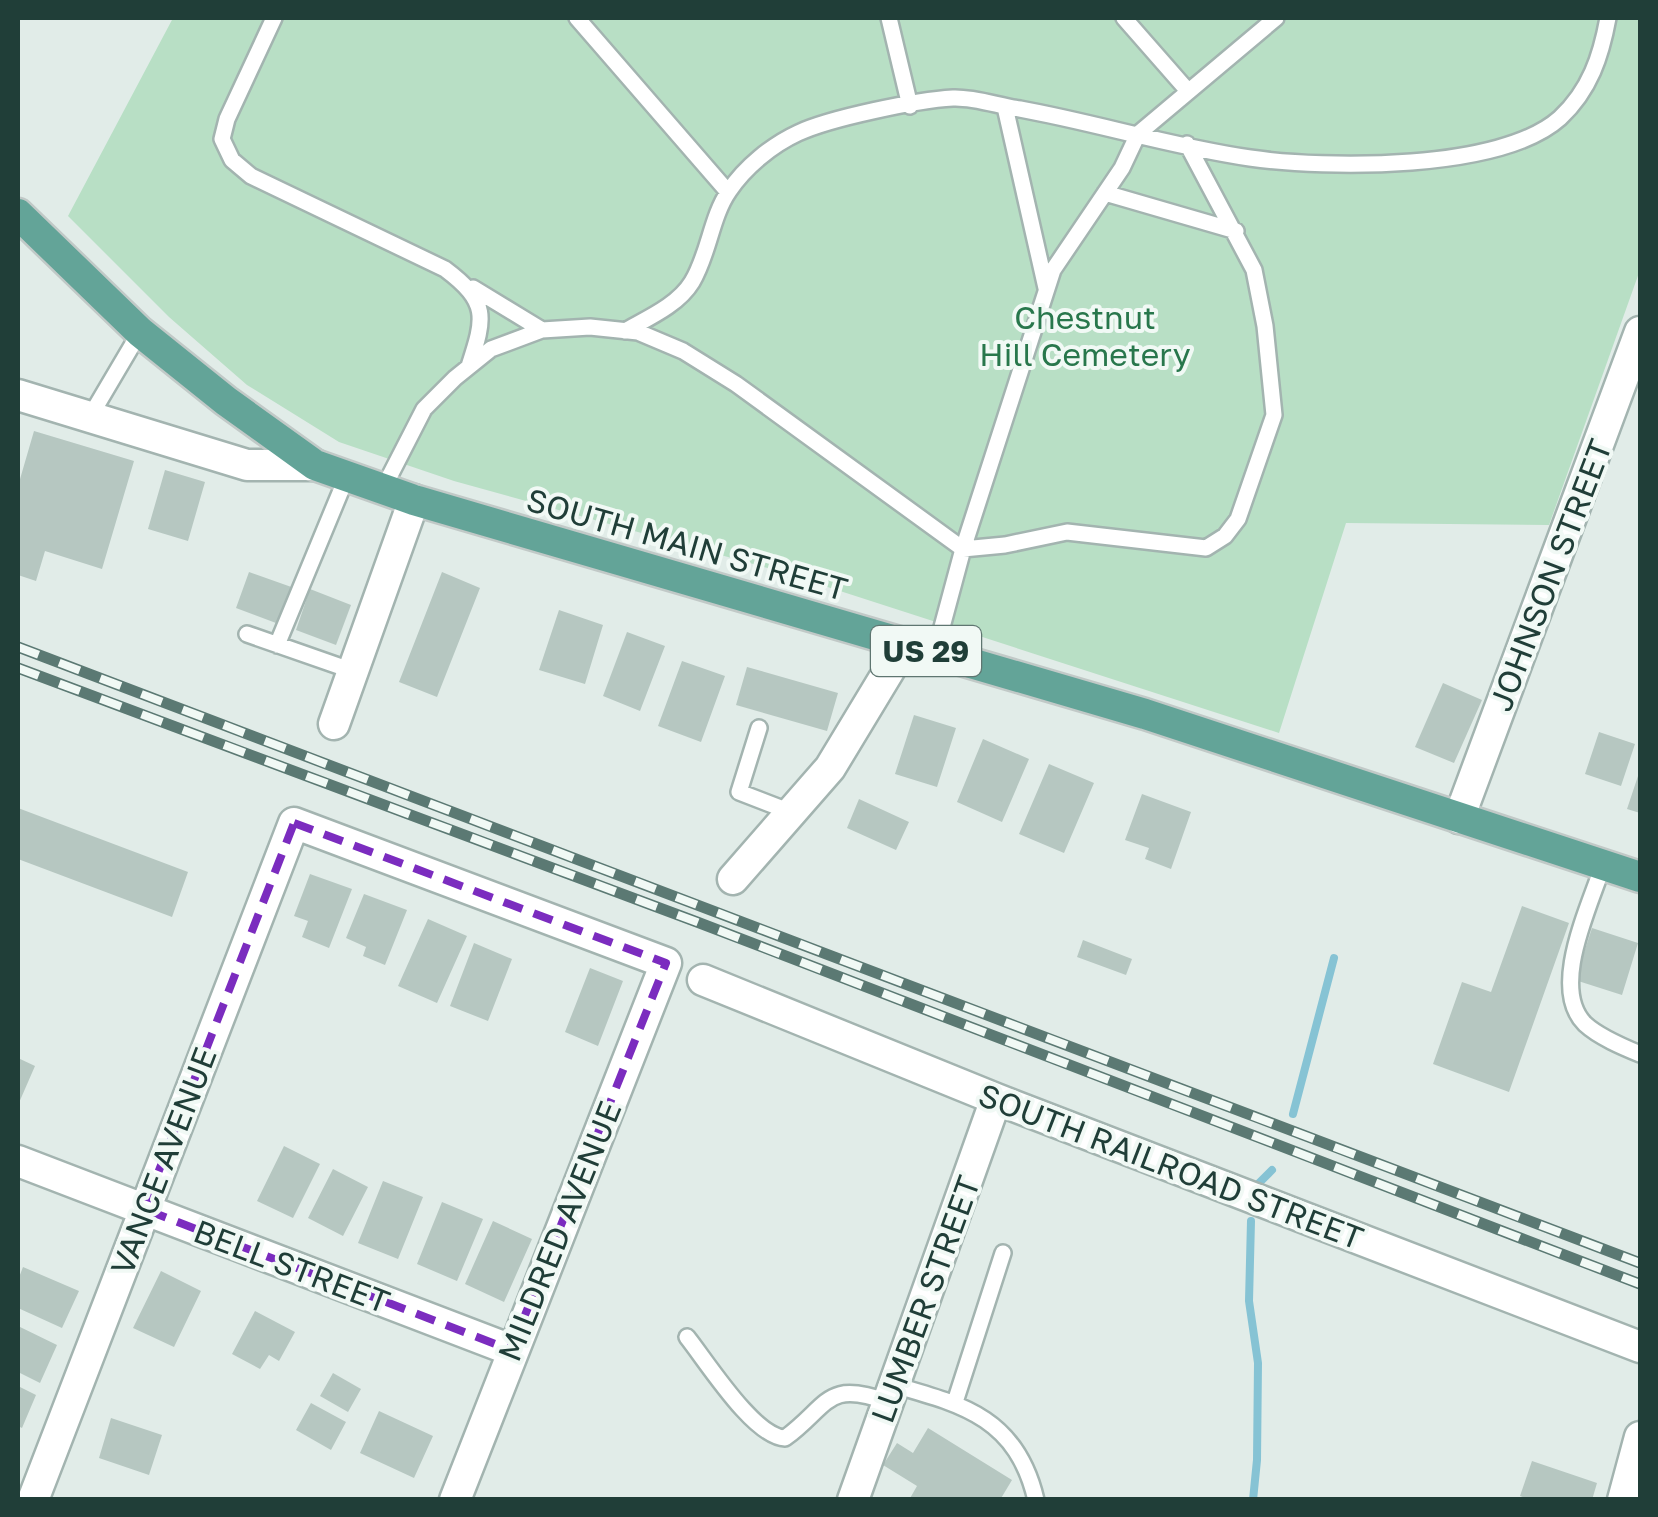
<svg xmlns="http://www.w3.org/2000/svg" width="1658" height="1517" font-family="'Golos Text',sans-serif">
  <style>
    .green { fill: #b8dfc5 }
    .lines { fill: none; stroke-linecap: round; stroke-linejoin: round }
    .stream { stroke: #86c3d4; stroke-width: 8 }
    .building { fill: #b6c7c1 }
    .lane-casing { stroke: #a3b4b0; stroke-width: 20 }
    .street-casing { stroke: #a3b4b0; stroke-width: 35 }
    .primary-casing { stroke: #c1c9c7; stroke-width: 35 }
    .lane { stroke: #fff; stroke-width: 15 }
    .street { stroke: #fff; stroke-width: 30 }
    .primary { stroke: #63a498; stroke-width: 30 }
    .rail-casing { stroke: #5b7973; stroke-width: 11 }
    .rail { stroke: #f1f9f5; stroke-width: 8; stroke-dasharray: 22; stroke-linecap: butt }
    .marked { fill: none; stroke: #7b2cbf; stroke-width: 8; stroke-dasharray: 20 12; stroke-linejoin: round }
    .labels { text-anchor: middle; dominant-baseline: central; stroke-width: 8; stroke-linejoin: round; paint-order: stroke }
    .shield { fill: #f1f9f5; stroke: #5f7671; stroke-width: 2.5 }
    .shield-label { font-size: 30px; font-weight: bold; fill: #203e38 }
    .park-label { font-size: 32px; fill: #28774c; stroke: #f1f9f5 }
    .street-label { font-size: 32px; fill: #203e38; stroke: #f1f9f5 }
  </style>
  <rect width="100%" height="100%" fill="#e1ece8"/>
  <!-- green -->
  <path class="green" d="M 173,18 L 1640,18 L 1640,270 L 1549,525 L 1346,523 L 1279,733 L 775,570 L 454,481 L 339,442 L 247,385 L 169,317 L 68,216 Z"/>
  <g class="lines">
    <!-- stream -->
    <path class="stream" d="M 1293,1114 L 1334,958
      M 1258,1184 L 1272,1170
      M 1251,1221 L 1249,1301 L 1258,1363 L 1257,1460 L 1253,1500"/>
  </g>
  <!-- building -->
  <path class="building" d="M 34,431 L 134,461 L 102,569 L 45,551 L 36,581 L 18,575 L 18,486 Z
    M 165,470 L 205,482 L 188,541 L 148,529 Z
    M 249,572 L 297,589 L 284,626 L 236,608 Z
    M 442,572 L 480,588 L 437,697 L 399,682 Z
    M 310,589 L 351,605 L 336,645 L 296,630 Z
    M 559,610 L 603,625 L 585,684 L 539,670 Z
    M 627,632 L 665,646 L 640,711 L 603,696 Z
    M 682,661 L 725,676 L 701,742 L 658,726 Z
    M 747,667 L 838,693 L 827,731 L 736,705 Z
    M 1443,683 L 1482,700 L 1454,763 L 1415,747 Z
    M 914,715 L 956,728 L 937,787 L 895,774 Z
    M 1599,732 L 1635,744 L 1621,786 L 1585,774 Z
    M 983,739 L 1029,759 L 1002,822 L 957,802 Z
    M 1049,764 L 1094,783 L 1064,853 L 1019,834 Z
    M 1640,770 L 1640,813 L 1627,809 Z
    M 1142,794 L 1191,812 L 1171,869 L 1145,859 L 1149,848 L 1125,840 Z
    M 859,799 L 909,822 L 896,850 L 847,828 Z
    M 18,808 L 188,872 L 172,917 L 18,859 Z
    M 310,874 L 352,889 L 329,948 L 302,937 L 308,921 L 294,916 Z
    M 364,894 L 407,910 L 385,965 L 363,956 L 366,947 L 346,938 Z
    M 1522,906 L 1569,923 L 1509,1092 L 1433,1064 L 1462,982 L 1491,992 Z
    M 428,919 L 467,936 L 437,1003 L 398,986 Z
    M 1592,928 L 1638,943 L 1622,995 L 1575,980 Z
    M 1083,940 L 1132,959 L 1126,975 L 1077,957 Z
    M 474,943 L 512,959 L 488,1021 L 450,1006 Z
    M 590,968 L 623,981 L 598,1046 L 565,1032 Z
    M 18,1058 L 35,1066 L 18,1105 Z
    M 284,1146 L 320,1164 L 293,1218 L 257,1201 Z
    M 333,1169 L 368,1187 L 343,1236 L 308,1218 Z
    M 383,1181 L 423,1197 L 398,1259 L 358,1243 Z
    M 442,1202 L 483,1219 L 457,1281 L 417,1264 Z
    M 493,1221 L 532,1239 L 504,1302 L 465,1284 Z
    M 23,1267 L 79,1291 L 62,1328 L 18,1308 L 18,1280 Z
    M 161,1271 L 201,1291 L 174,1347 L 133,1328 Z
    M 255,1311 L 295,1332 L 279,1361 L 269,1355 L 260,1369 L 232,1354 Z
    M 18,1326 L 57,1345 L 40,1383 L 18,1372 Z
    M 333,1373 L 361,1389 L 348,1412 L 320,1396 Z
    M 18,1386 L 36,1395 L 22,1428 L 18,1426 Z
    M 311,1403 L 346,1422 L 331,1450 L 296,1430 Z
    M 379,1411 L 433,1436 L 414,1478 L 360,1453 Z
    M 111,1418 L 162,1435 L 149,1475 L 99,1458 Z
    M 928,1428 L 1012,1480 L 1000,1500 L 909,1500 L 917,1486 L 883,1465 L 897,1443 L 913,1453 Z
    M 1532,1461 L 1597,1483 L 1592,1500 L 1531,1500 L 1520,1496 Z"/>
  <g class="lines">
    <defs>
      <path id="lane" d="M 274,18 L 227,119 L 222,139 L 232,160 L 251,176 L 445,269 C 489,302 485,317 469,366
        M 577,18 L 728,192
        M 889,18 L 910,106
        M 1124,18 L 1188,91
        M 1005,107 L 1046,288
        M 1105,193 L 1236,231
        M 473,288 L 542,330
        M 625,331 C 648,318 678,305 692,282 C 709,254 711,217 729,191 C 745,167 772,145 798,133 C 830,118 917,100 953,98 C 974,97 999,106 1020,109 C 1097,123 1173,147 1250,158 C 1326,169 1501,171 1560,118 C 1590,90 1601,56 1608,18
        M 91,415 L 140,332
        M 383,489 L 424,409 L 455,378 L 491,349 L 542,330 L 590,327 L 638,332 L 683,351 L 736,384 L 963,549 L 1005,545 L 1067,532 L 1206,548 L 1225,536 L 1238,519 L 1274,415 L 1265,326 L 1254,270 L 1187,144
        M 247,634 L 353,671
        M 277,645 L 347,476
        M 935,653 L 963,549 L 1053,270 L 1122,168 L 1138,134 L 1276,18
        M 759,728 L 739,792 L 791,812
        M 1603,865 C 1590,906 1549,988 1585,1024 C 1599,1037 1623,1047 1640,1054
        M 687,1337 C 707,1362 754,1437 785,1438 C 829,1406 825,1379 888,1402
        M 894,1385 C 965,1405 1017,1419 1036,1500
        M 955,1402 L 1003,1253"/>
      <path id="street" d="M 18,395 L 247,465 L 315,465
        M 334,724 L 414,500
        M 1459,818 L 1640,332
        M 733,879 L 830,768 L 905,644
        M 703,980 L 996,1099 L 1640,1347
        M 18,1161 L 511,1350
        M 33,1500 L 294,823 L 666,963 L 455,1500
        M 853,1500 L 996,1099
        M 1623,1500 L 1640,1437"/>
      <path id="primary" d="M 18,214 L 140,332 L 226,401 L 315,465 L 414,500 L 1145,714 L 1640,877"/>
    </defs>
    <!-- lane casing -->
    <use href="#lane" class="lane-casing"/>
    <!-- street casing -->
    <use href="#street" class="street-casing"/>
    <!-- primary casing -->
    <use href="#primary" class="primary-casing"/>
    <!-- lane -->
    <use href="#lane" class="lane"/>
    <!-- street -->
    <use href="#street" class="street"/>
    <!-- primary -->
    <use href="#primary" class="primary"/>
    <defs>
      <path id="rail" d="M 18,647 L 1640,1263
        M 18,668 L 697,922 L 1640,1284"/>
    </defs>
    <!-- rail casing -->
    <use href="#rail" class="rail-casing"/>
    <!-- rail -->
    <use href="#rail" class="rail"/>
  </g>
  <!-- marked area -->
  <path class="marked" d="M 294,823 L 666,963 L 511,1350 L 144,1209 Z"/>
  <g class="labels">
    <!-- shield labels -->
    <rect class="shield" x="871" y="626" width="110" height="50" rx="8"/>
    <g class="shield-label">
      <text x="926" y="651">US 29</text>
    </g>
    <!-- park labels -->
    <g class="park-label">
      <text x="1085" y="317">Chestnut<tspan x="1085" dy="37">Hill Cemetery</tspan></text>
    </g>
    <!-- street labels -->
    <g class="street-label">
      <text transform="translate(687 544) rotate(16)">SOUTH MAIN STREET</text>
      <text transform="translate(1550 575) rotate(-69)">JOHNSON STREET</text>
      <text transform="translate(163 1161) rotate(-69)">VANCE AVENUE</text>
      <text transform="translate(1171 1166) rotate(21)">SOUTH RAILROAD STREET</text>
      <text transform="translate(559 1231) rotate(-68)">MILDRED AVENUE</text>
      <text transform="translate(292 1266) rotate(21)">BELL STREET</text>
      <text transform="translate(925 1299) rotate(-70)">LUMBER STREET</text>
    </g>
  </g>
  <!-- border -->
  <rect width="1658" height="1517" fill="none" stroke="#203e38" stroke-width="40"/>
</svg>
